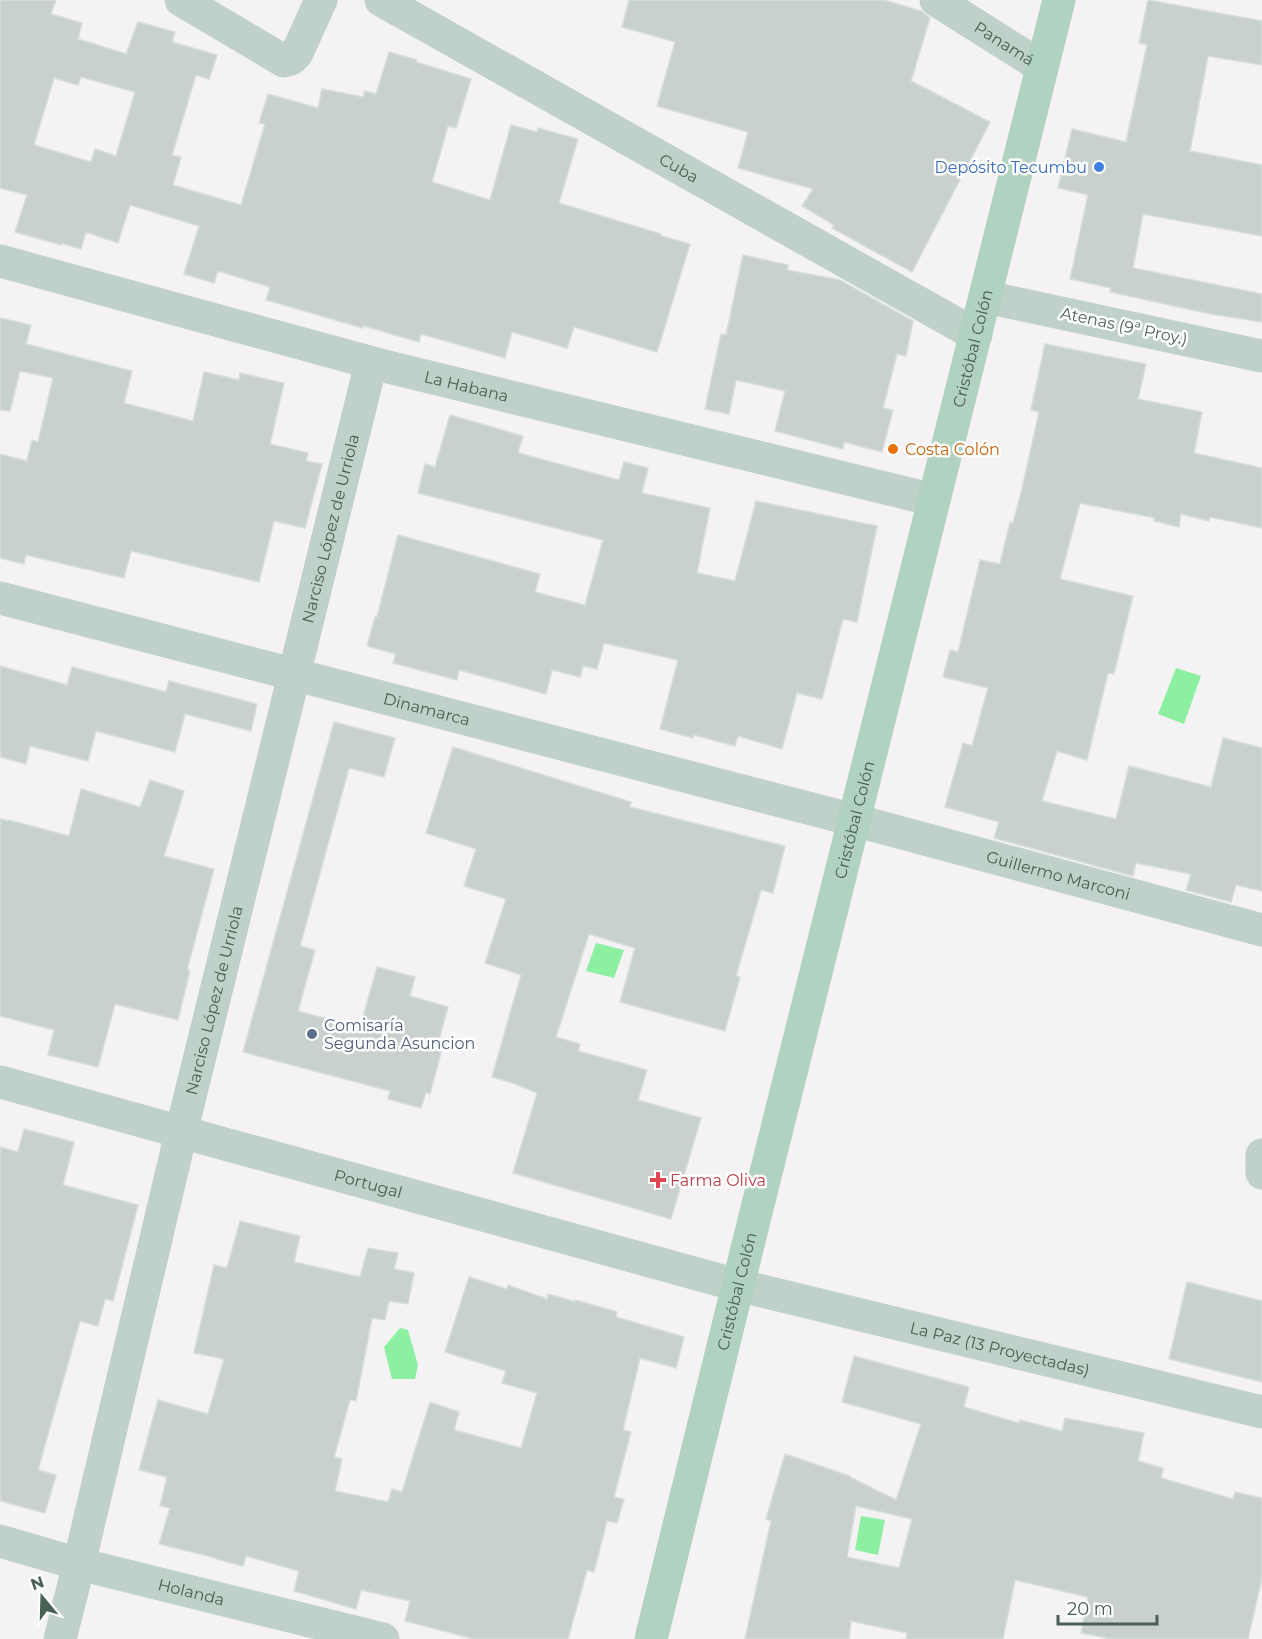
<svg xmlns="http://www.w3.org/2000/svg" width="1262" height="1639" font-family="Montserrat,sans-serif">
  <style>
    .water { fill: #8cf0a0 }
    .building { fill: #c9d1ce; stroke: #d6dddb; stroke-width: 1.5; fill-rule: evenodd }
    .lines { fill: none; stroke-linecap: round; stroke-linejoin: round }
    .minor { stroke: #bfd1c8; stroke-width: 33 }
    .primary { stroke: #b1d1c1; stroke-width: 33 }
    .shop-dot { fill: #3f7fe0; stroke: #fff; stroke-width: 2 }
    .food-dot { fill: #e8710a; stroke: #fff; stroke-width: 2 }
    .service-dot { fill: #5c6f8a; stroke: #fff; stroke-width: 2 }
    .health-dot { fill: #e0444e; stroke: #fff; stroke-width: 2 }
    .labels { text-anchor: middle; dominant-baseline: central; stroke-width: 5; stroke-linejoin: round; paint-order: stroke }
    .street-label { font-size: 16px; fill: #496054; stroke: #fff }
    .shop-label { font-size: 16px; fill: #366cbe; stroke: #fff; text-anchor: end }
    .food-label { font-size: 16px; fill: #c56008; stroke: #fff; text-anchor: start }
    .service-label { font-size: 16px; fill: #4e5e75; stroke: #fff; text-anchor: start }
    .health-label { font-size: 16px; fill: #be3a42; stroke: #fff; text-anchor: start }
  </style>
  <rect width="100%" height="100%" fill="#f4f2f4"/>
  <!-- water -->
  <path class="water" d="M 1176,668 L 1201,676 L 1184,724 L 1158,714 Z
    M 596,943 L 624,950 L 614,978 L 586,971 Z
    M 400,1328 L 408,1330 L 418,1365 L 415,1379 L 392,1379 L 384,1347 Z
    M 861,1516 L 885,1520 L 878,1555 L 855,1550 Z"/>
  <!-- building -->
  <path class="building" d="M 0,0 L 56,0 L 51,14 L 82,23 L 78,39 L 126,54 L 138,22 L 175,32 L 172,42 L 217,55 L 209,79 L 196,75 L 172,155 L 181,157 L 173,185 L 241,205 L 265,124 L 259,123 L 268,94 L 318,108 L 322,89 L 363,97 L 365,91 L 376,94 L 389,52 L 417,60 L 416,62 L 471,79 L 456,128 L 448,126 L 432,182 L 490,200 L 511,125 L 537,132 L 538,128 L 578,139 L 559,203 L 661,234 L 661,236 L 690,244 L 657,352 L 574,327 L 567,348 L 512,332 L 505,358 L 421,334 L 419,342 L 364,326 L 363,328 L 266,300 L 270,287 L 218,271 L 214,283 L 184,274 L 199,226 L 130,205 L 118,243 L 86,232 L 81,249 L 61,243 L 61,245 L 15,232 L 27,195 L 0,188 ZM 81,77 L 135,92 L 116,156 L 95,149 L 91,162 L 34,145 L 54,78 L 78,85 Z
    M 629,0 L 884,0 L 921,11 L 930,18 L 911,81 L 990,122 L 912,272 L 832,228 L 834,225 L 802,206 L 813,189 L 738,168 L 748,132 L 657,106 L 675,42 L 622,27 Z
    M 1148,0 L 1262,21 L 1262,65 L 1208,56 L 1190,151 L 1262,165 L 1262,236 L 1143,214 L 1133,268 L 1262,294 L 1262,322 L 1211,314 L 1110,292 L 1111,288 L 1070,279 L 1088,195 L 1058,188 L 1072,129 L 1126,142 L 1147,45 L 1139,43 Z
    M 743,255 L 788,265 L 787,270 L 840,280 L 913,321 L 906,356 L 897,354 L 883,408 L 893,410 L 882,452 L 844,442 L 843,449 L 775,431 L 785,391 L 736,380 L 729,414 L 705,409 L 721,334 L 726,335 Z
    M 0,318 L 31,325 L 26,344 L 132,371 L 124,403 L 193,421 L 204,372 L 239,380 L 240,373 L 284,383 L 270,444 L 308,453 L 306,461 L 322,464 L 305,528 L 274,521 L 259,582 L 131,551 L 124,578 L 26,555 L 24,564 L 0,558 L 0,454 L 27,461 L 32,440 L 38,442 L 53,378 L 20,371 L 10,411 L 0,410 Z
    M 1045,344 L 1146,364 L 1138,399 L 1202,412 L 1194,453 L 1262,468 L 1262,528 L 1210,517 L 1209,521 L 1181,514 L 1179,527 L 1154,521 L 1155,518 L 1080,503 L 1060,579 L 1133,596 L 1114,674 L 1108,673 L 1087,760 L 1057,751 L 1042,801 L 1116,819 L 1129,766 L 1211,787 L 1223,738 L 1262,748 L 1262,891 L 1236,885 L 1231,902 L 1186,890 L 1191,874 L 1136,863 L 1133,876 L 994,838 L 999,822 L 945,807 L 963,743 L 972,746 L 988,688 L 943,677 L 950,650 L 958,652 L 980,560 L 1000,564 L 1010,522 L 1013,523 L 1022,489 L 1039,412 L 1031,410 Z
    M 450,415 L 523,436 L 518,453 L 619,480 L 624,462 L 648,468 L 642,493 L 710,508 L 697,573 L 735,581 L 756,501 L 877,526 L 857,622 L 843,619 L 822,699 L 797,693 L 782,749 L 738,736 L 735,746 L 694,735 L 693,738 L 660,729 L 678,660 L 604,643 L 597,669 L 583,666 L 580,677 L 552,670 L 546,694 L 459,670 L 457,680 L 393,663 L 396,654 L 367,646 L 375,617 L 377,617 L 398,535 L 540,574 L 535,592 L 585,605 L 603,540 L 418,493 L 425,464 L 435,467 Z
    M 0,666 L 67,685 L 72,667 L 166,692 L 169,681 L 257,704 L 251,731 L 185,714 L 175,752 L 96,731 L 88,761 L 30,746 L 26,764 L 0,757 Z
    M 334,722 L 395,738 L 384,777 L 349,768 L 300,946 L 315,950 L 298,1011 L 360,1028 L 377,967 L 415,977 L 410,996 L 448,1007 L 437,1047 L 442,1049 L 430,1094 L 426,1092 L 421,1108 L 388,1099 L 390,1091 L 243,1052 Z
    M 453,747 L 631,802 L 630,807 L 785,846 L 773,893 L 761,890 L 736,976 L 740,977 L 725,1031 L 620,1002 L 635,948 L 589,934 L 556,1037 L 580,1044 L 578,1051 L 647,1070 L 638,1100 L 701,1118 L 671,1219 L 513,1173 L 537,1093 L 513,1083 L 492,1077 L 521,975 L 485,963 L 506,899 L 464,886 L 476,849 L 426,833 Z
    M 150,780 L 184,791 L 164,856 L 214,869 L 187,970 L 190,970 L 178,1020 L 115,1004 L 98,1067 L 48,1055 L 54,1030 L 0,1016 L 0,819 L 8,821 L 9,820 L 69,836 L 81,789 L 140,807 Z
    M 24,1129 L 74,1142 L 63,1185 L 138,1205 L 113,1301 L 105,1299 L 98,1326 L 80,1321 L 38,1470 L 56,1475 L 45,1513 L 0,1501 L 0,1147 L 18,1152 Z
    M 240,1221 L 300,1236 L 294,1262 L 360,1277 L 368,1248 L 398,1253 L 394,1269 L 414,1273 L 408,1304 L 389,1301 L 385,1320 L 372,1318 L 356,1401 L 350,1400 L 334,1457 L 342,1459 L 335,1491 L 388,1502 L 392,1489 L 402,1492 L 430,1402 L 459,1412 L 454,1430 L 521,1448 L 537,1393 L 502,1383 L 506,1371 L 445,1352 L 469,1277 L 507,1289 L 508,1285 L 547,1299 L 548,1294 L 576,1302 L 576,1300 L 617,1312 L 616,1317 L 684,1337 L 676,1368 L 640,1358 L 623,1430 L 631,1432 L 614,1497 L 624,1499 L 617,1523 L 607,1521 L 594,1572 L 587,1570 L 568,1639 L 474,1639 L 405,1621 L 410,1601 L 361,1590 L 356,1609 L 294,1591 L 299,1571 L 246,1556 L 243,1566 L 216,1559 L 216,1558 L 159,1544 L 170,1508 L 160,1506 L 167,1477 L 139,1470 L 158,1400 L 208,1414 L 224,1359 L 194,1353 L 214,1265 L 227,1268 Z
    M 1187,1282 L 1262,1301 L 1262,1382 L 1169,1359 Z
    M 854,1356 L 969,1387 L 964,1407 L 1019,1423 L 1020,1420 L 1062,1431 L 1065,1418 L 1144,1433 L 1138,1461 L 1163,1468 L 1161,1478 L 1233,1499 L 1235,1492 L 1262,1498 L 1262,1578 L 1248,1639 L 1112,1639 L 1081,1633 L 1088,1597 L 1015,1580 L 1003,1639 L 906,1639 L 907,1633 L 851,1621 L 849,1639 L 745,1639 L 771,1521 L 766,1519 L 785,1454 L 850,1476 L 850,1477 L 896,1500 L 921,1424 L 842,1402 ZM 856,1506 L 912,1519 L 899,1568 L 847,1557 Z"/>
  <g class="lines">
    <!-- minor -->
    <g class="minor">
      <path d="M 181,0 L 284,61 L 291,59 L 297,53 L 321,0"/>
      <path id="s1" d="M 381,0 L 976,335"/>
      <path id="s2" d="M 936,0 L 1042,67"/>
      <path id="s3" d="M 0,261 L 380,365 L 934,500"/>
      <path d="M 986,297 L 1262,356"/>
      <path id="s4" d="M 0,598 L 854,820 L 1262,930"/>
      <path id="s5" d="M 0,1082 L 737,1285 L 1262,1412"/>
      <path d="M 1262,1155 L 1262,1173"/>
      <path id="s6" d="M 0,1541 L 79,1564 L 383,1639"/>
      <path id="s7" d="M 60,1639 L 79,1564 L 181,1133 L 371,363"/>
    </g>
    <!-- primary -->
    <path class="primary" id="s8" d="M 651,1639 C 784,1092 924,547 1059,0"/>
  </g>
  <!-- markers -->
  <circle class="shop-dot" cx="1099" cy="167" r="6"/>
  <circle class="food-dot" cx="893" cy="449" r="6"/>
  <circle class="service-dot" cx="312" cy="1034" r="6"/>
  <path class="health-dot" d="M655 1171h6v6h6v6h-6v6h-6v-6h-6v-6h6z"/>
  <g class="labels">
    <!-- street labels -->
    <g class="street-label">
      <text stroke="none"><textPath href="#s2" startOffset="81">Panamá</textPath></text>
      <text stroke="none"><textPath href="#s1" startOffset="342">Cuba</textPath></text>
      <text transform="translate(1124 326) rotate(12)">Atenas (9ª Proy.)</text>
      <text stroke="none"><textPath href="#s8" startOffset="1330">Cristóbal Colón</textPath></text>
      <text stroke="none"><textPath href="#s3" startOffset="483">La Habana</textPath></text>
      <text stroke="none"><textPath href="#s7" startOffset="1143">Narciso López de Urriola</textPath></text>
      <text stroke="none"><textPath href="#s4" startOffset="441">Dinamarca</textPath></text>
      <text stroke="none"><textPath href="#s8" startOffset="844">Cristóbal Colón</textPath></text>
      <text stroke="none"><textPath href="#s4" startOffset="1094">Guillermo Marconi</textPath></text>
      <text stroke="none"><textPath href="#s7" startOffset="657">Narciso López de Urriola</textPath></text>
      <text stroke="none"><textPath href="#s5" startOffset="382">Portugal</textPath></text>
      <text stroke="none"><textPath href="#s8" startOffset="358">Cristóbal Colón</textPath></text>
      <text stroke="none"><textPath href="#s5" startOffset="1035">La Paz (13 Proyectadas)</textPath></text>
      <text stroke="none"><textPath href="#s6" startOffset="198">Holanda</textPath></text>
    </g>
    <!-- shop labels -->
    <g class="shop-label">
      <text x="1087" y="167">Depósito Tecumbu</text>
    </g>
    <!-- food labels -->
    <g class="food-label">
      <text x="905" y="449">Costa Colón</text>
    </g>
    <!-- service labels -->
    <g class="service-label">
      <text x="324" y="1025">Comisaría<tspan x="324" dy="18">Segunda Asuncion</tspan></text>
    </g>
    <!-- health labels -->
    <g class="health-label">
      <text x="670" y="1180">Farma Oliva</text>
    </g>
  </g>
  <!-- north arrow -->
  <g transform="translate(42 1597) rotate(341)" stroke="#ffffff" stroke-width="4.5" paint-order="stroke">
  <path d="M0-4.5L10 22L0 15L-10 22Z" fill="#496054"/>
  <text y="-9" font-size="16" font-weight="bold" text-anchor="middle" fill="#496054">N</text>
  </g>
  <!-- scale -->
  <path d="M1058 1615v9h99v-9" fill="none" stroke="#496054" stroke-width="3"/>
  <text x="1067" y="1615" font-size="18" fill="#496054" stroke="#ffffff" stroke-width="4.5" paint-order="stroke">20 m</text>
</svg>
